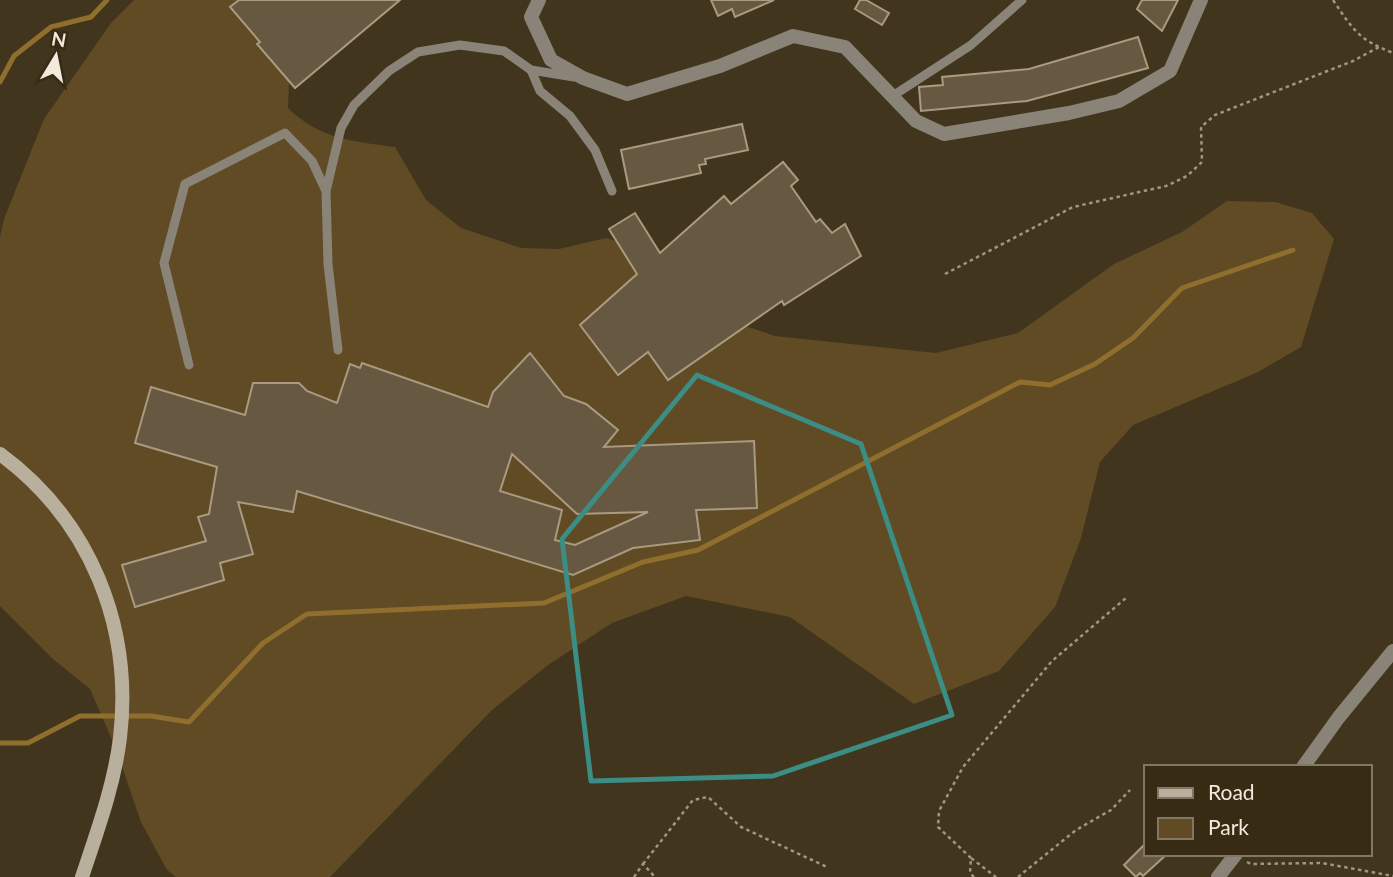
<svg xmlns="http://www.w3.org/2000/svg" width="1393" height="877" font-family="Lato,sans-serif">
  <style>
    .green { fill: #614b24 }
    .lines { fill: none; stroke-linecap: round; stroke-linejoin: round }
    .stream { stroke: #906e2d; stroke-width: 5 }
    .building { fill: #675941; stroke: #a99a80; stroke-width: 2; fill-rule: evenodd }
    .path { stroke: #9f9684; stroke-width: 2.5; stroke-dasharray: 3.5 3.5; stroke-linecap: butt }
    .lane { stroke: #8a8478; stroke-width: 9 }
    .street { stroke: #8a8478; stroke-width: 14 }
    .secondary { stroke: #b9af9d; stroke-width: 14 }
    .marked { fill: none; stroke: #3c8d84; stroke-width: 5; stroke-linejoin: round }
  </style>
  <rect width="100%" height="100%" fill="#41351e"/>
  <!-- green -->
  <path class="green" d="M 134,0 L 350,0 L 289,80 L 288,108 C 321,140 353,141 395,147 L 426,200 L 461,228 L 521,248 L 559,249 L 606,238 L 638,247 L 713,315 L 775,336 L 936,353 L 1018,333 L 1114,264 L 1182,232 L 1227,201 L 1275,202 L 1312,213 L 1334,239 L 1301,347 L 1256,373 L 1133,425 L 1100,462 L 1081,538 L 1055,607 L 999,671 L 914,704 L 790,617 L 686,596 L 612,623 L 548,665 L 492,710 L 330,877 L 176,877 L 167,870 L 141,822 L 116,749 L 90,689 L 53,659 L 0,606 L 0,237 L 4,219 L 44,119 L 111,23 Z"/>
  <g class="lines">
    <!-- stream -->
    <path class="stream" d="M 0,82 L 14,56 L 51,27 L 91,17 L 107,0
      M 0,743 L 28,743 L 80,716 L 151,716 L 189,722 L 263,643 L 307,614 L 544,603 L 643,562 L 698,550 L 1020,382 L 1050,385 L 1095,364 L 1133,338 L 1182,288 L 1293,250"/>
  </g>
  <!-- building -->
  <path class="building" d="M 239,0 L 400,0 L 295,88 L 257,44 L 260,42 L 230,7 Z
    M 711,0 L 774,0 L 735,17 L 732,9 L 718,16 Z
    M 860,0 L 866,0 L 889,13 L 882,25 L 855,9 Z
    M 1142,0 L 1178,0 L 1162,31 L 1137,9 Z
    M 1138,37 L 1148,68 L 1027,101 L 921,111 L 919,87 L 943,85 L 942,77 L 1029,69 Z
    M 742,124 L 748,150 L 705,159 L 706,164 L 699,165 L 701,173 L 629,189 L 621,150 Z
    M 783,162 L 798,180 L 791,186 L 816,222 L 820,219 L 832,233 L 845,224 L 861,256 L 784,305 L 782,301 L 668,380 L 648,352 L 618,375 L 580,325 L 637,274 L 609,229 L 635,213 L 660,253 L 724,196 L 731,204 Z
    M 530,353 L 564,396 L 586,404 L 618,430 L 604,447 L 754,441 L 757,508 L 696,510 L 700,540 L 633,548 L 573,575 L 297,491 L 293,512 L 238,502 L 253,554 L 220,563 L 224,580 L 135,607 L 122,565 L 206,541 L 198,517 L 209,514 L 217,467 L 135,443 L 151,387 L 245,415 L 253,383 L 299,383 L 307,391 L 337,403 L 350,364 L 360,368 L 362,363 L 488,407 L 493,392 ZM 512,454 L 577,514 L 648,512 L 575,545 L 555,540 L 562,510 L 500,491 Z
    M 1146,843 L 1146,854 L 1167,854 L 1143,876 L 1140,873 L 1136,877 L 1124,865 Z"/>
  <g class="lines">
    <!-- path -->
    <path class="path" d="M 1333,0 C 1354,31 1358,39 1393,53
      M 945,274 L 1073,207 L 1166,186 L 1187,176 L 1202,162 L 1201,127 L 1215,115 L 1353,61 L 1379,47
      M 971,858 L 938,827 L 939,811 L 963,767 L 1052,661 L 1126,598
      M 1247,862 L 1251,864 L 1322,863 L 1393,876
      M 643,864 L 693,800 L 708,797 L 741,827 L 827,867
      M 634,877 L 643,864 L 655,877
      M 974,877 L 970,873 L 971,858 L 996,877
      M 1018,877 L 1076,830 L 1111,810 L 1130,790"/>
    <!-- lane -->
    <path class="lane" d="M 531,70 L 540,91 L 570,116 L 595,150 L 612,191
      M 891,97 L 971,45 L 1022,0
      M 338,350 L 328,264 L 326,191 L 341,128 L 354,105 L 389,71 L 418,52 L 460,45 L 504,51 L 531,70 L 574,77
      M 189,365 L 164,263 L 185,184 L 285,133 L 312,161 L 326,191"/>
    <!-- street -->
    <path class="street" d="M 539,0 L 531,17 L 551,60 L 583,78 L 627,94 L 720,66 L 793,36 L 845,47 L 916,121 L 944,134 L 1069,113 L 1119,101 L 1170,71 L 1201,0
      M 1303,767 L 1339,717 L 1393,651
      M 1218,877 L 1236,854"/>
    <!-- secondary -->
    <path class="secondary" d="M 0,454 C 91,521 133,627 120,738 C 114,786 97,832 82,877"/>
  </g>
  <!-- marked area -->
  <path class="marked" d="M 697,375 L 861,444 L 952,715 L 773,776 L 591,781 L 562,539 Z"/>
  <!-- legend -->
  <rect x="1144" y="765" width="228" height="91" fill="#372b14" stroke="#827764" stroke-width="2"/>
  <rect x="1158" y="788" width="35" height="10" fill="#b9af9d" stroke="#827764" stroke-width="2"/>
  <text x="1208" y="800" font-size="21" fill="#f2eadd">Road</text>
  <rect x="1158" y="818" width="35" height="21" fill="#614b24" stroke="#827764" stroke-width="2"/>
  <text x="1208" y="835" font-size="21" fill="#f2eadd">Park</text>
  <!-- north arrow -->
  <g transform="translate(56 56) rotate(10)" stroke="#372b14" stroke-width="5" paint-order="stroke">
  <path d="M0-5L12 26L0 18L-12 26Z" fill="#f2eadd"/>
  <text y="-10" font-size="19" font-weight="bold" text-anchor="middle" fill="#f2eadd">N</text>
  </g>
</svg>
